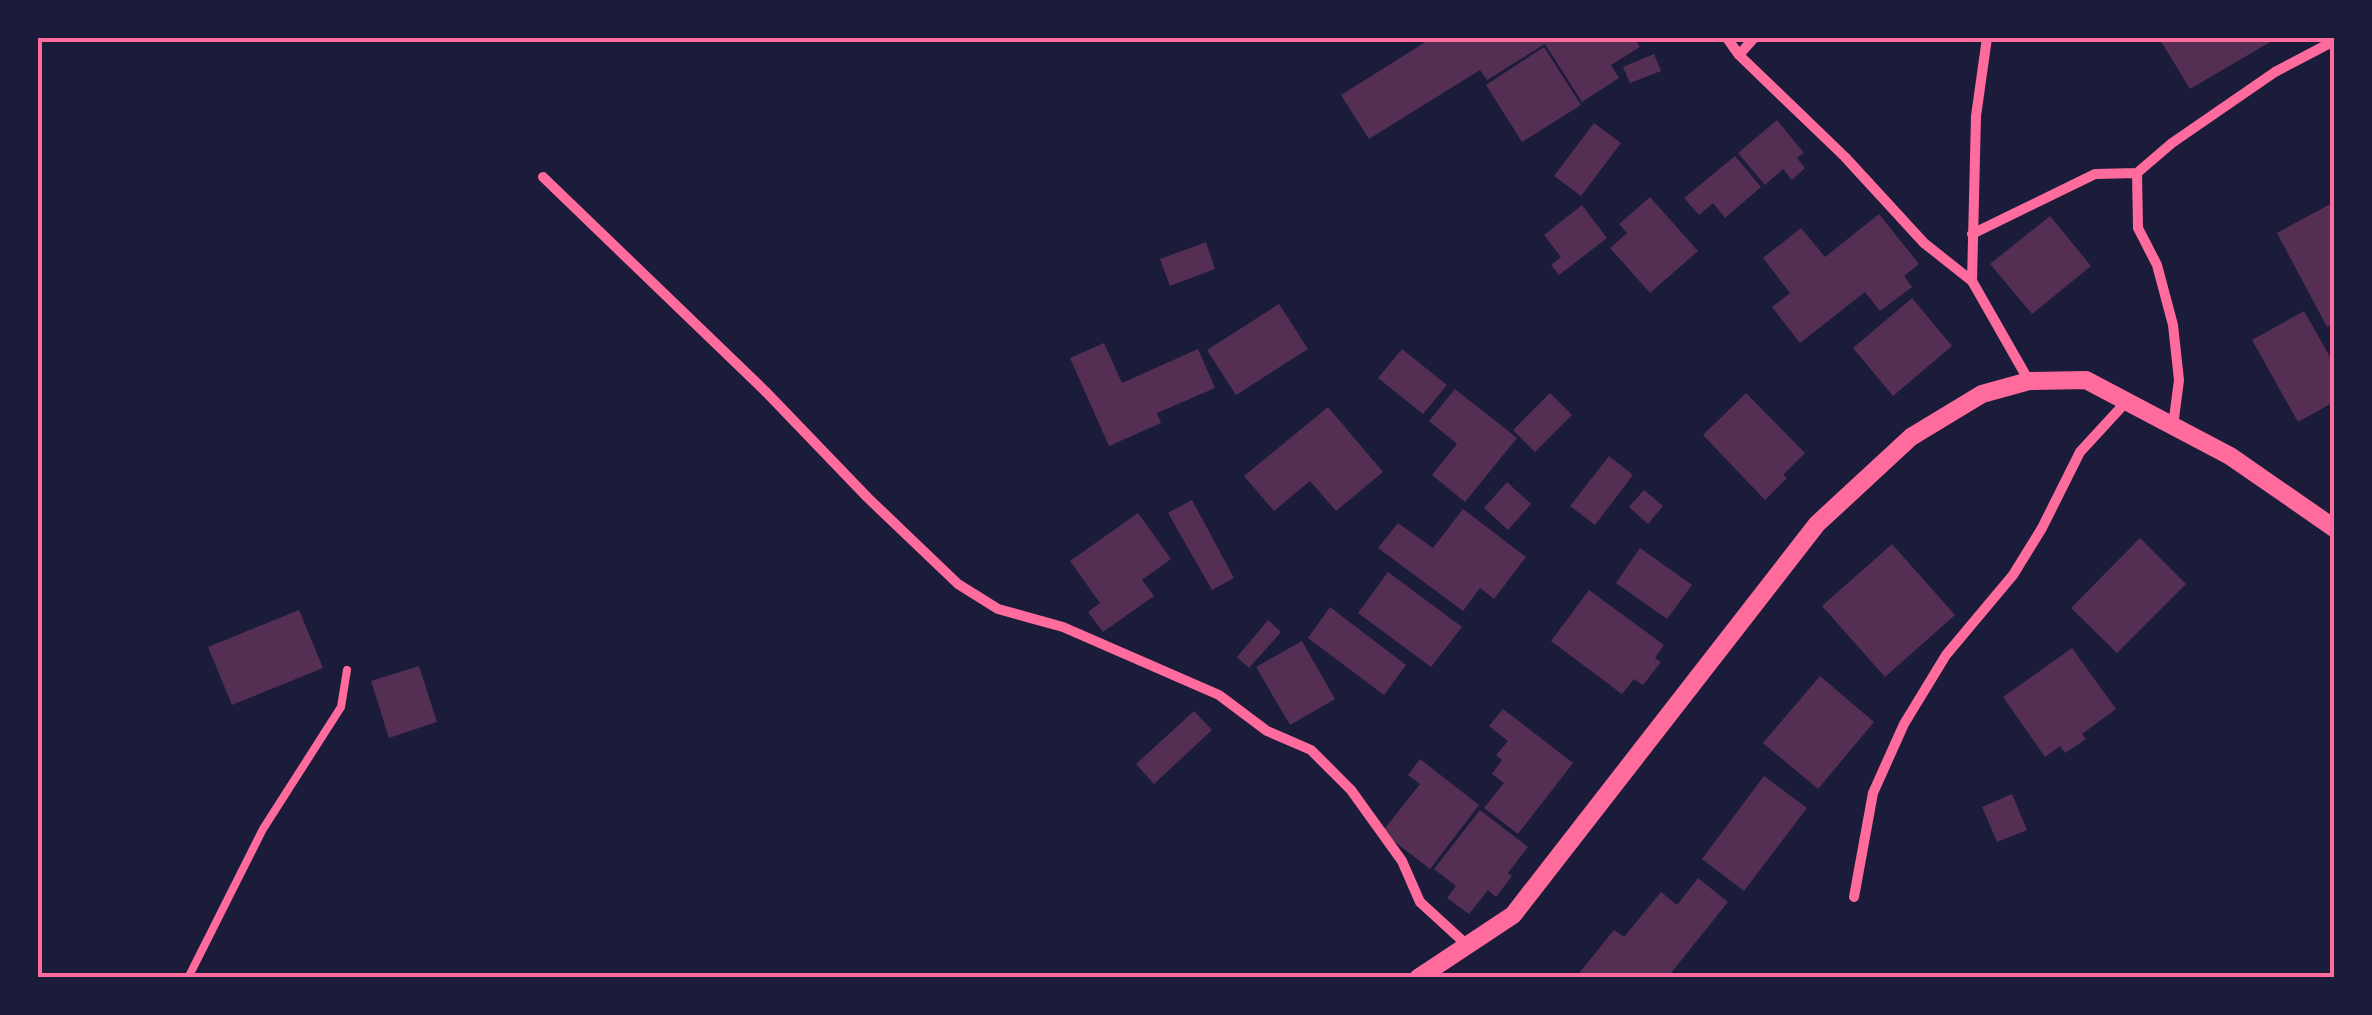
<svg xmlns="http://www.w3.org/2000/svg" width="2372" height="1015" font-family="Signika,sans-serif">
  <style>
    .building { fill: #542f53 }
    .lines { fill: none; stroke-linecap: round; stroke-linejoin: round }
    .path { stroke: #ff6b9d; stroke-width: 6 }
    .service { stroke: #ff6b9d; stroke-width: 8 }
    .minor { stroke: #ff6b9d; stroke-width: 10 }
    .tertiary { stroke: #ff6b9d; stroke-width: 18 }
    .neatline { fill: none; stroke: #ff6b9d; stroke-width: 4 }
  </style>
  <rect width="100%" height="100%" fill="#1b1b3a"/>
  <!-- building -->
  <path class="building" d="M 1432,38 L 1634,38 L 1640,47 L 1611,65 L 1619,78 L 1582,102 L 1545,44 L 1487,80 L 1480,70 L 1369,139 L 1341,95 Z
    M 2159,38 L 2277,38 L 2190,89 Z
    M 1544,47 L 1581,105 L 1522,142 L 1486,85 Z
    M 1654,54 L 1661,71 L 1630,83 L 1623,67 Z
    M 1777,120 L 1804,153 L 1797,158 L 1805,168 L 1792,180 L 1783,169 L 1765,185 L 1738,153 Z
    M 1594,123 L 1621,143 L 1581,196 L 1554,176 Z
    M 1735,156 L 1761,187 L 1725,218 L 1713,203 L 1699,215 L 1684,198 Z
    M 1650,197 L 1698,251 L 1650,293 L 1610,248 L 1627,233 L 1619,224 Z
    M 2334,202 L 2334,323 L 2327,327 L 2277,233 Z
    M 1582,205 L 1607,238 L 1559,275 L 1551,265 L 1561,257 L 1544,235 Z
    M 1879,214 L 1919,264 L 1904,276 L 1912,287 L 1880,311 L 1865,292 L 1800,343 L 1772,307 L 1790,293 L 1763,258 L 1801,228 L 1825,257 Z
    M 2050,216 L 2091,266 L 2032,314 L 1990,264 Z
    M 1206,242 L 1215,269 L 1170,286 L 1160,259 Z
    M 1912,298 L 1952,346 L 1893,396 L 1853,348 Z
    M 1279,304 L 1308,349 L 1236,395 L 1207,350 Z
    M 2304,311 L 2334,364 L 2334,402 L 2298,422 L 2252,340 Z
    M 1104,343 L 1122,383 L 1198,349 L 1215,388 L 1157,413 L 1161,423 L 1109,446 L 1070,358 Z
    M 1402,349 L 1447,385 L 1423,414 L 1378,378 Z
    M 1455,389 L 1517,438 L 1465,502 L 1432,475 L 1457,444 L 1429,421 Z
    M 1550,393 L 1572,415 L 1535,452 L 1513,430 Z
    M 1746,393 L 1805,453 L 1783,475 L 1787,478 L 1765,500 L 1703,435 Z
    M 1328,407 L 1383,472 L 1336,511 L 1310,481 L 1274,511 L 1244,476 Z
    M 1609,456 L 1633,475 L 1595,525 L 1570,506 Z
    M 1507,482 L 1531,504 L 1508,530 L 1484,508 Z
    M 1644,490 L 1663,506 L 1648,524 L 1629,507 Z
    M 1192,500 L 1234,578 L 1212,590 L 1168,513 Z
    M 1463,509 L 1526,557 L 1494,599 L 1480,588 L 1463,611 L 1378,548 L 1398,523 L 1433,548 Z
    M 1138,513 L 1171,559 L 1142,580 L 1154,596 L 1103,632 L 1088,612 L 1100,603 L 1070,561 Z
    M 2140,538 L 2186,584 L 2117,653 L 2071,608 Z
    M 1892,544 L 1955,615 L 1885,677 L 1822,606 Z
    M 1640,548 L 1692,585 L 1667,619 L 1616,583 Z
    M 1388,572 L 1462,627 L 1431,667 L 1358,613 Z
    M 1589,590 L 1664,645 L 1655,658 L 1661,662 L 1643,685 L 1634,679 L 1622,694 L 1551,641 Z
    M 1330,607 L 1406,665 L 1384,695 L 1308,638 Z
    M 299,610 L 323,668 L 232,705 L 208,647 Z
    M 1268,620 L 1281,632 L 1249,668 L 1237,657 Z
    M 1302,641 L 1335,699 L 1290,725 L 1256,667 Z
    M 2072,648 L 2116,709 L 2082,734 L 2086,739 L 2065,753 L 2060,746 L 2045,757 L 2003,697 Z
    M 419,666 L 437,722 L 389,738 L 371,681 Z
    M 1820,676 L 1874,722 L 1818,789 L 1763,743 Z
    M 1503,709 L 1573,763 L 1518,834 L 1484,808 L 1504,783 L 1492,774 L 1502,760 L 1496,755 L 1508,741 L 1489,726 Z
    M 1194,711 L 1212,730 L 1154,784 L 1136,764 Z
    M 1420,759 L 1479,805 L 1430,869 L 1382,832 L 1420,784 L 1408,775 Z
    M 1764,776 L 1807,808 L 1744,891 L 1702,859 Z
    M 2012,794 L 2027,830 L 1997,842 L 1982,807 Z
    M 1480,810 L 1528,847 L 1508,873 L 1512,876 L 1496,897 L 1488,890 L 1469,914 L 1447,898 L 1456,886 L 1434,869 Z
    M 1698,878 L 1728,902 L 1667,978 L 1575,978 L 1614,930 L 1624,937 L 1661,892 L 1677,905 Z"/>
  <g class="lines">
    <!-- path -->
    <path class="path" d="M 2333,554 L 2334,571"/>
    <!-- service -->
    <path class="service" d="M 188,978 L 263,829 L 341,707 L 347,670"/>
    <!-- minor -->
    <path class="minor" d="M 1727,38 L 1739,55 L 1845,157 L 1924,243 L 1972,281
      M 1987,38 L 1976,116 L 1972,281 L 2029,381
      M 1739,55 L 1754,38
      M 2137,173 L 2138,228 L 2157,265 L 2173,325 L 2179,380 L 2173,426
      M 543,177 L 765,391 L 868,498 L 958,584 L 998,609 L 1063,627 L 1219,695 L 1267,731 L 1311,750 L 1351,790 L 1402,861 L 1420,902 L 1467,945
      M 1972,234 L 2095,174 L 2137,173 L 2172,143 L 2275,72 L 2334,41
      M 1854,897 L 1873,793 L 1904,724 L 1946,655 L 2013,575 L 2042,528 L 2080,452 L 2126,402"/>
    <!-- tertiary -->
    <path class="tertiary" d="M 1418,978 L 1513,915 L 1817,524 L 1911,437 L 1982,394 L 2029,381 L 2086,380 L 2230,456 L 2334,528"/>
  </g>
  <!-- border -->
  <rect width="2372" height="1015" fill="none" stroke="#1b1b3a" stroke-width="80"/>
  <rect x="40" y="40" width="2292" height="935" class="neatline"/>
</svg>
